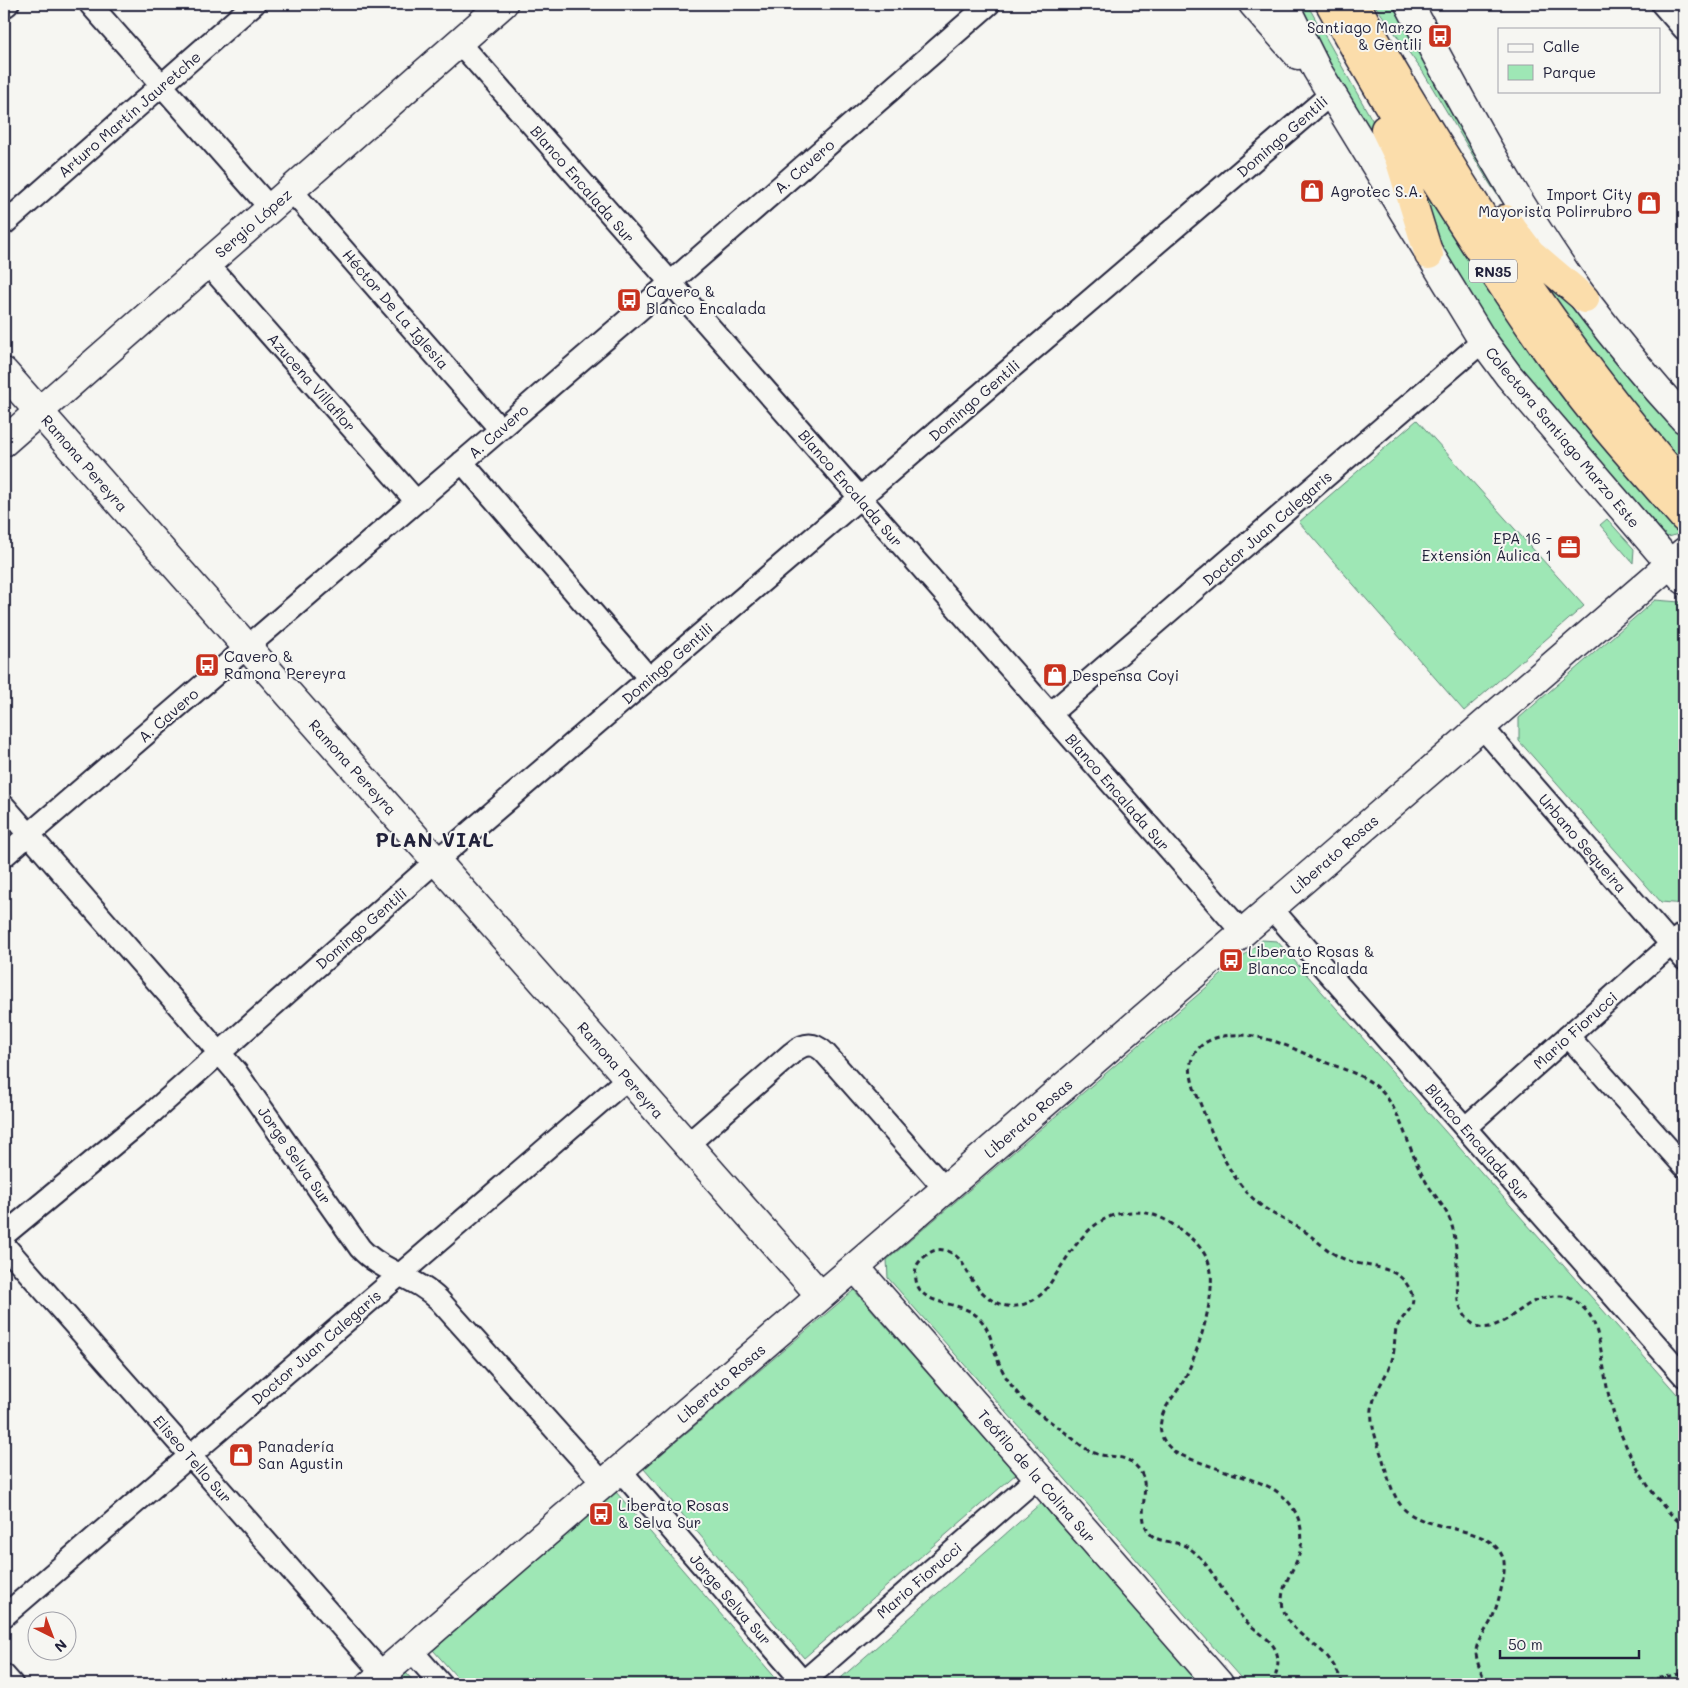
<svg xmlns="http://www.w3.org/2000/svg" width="1688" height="1688" font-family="Mali,sans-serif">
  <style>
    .green { fill: #9ee7b5; stroke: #608478 }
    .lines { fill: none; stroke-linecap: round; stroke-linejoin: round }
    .street-casing { stroke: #22223b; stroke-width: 25 }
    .secondary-casing { stroke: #22223b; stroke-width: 31 }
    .highway-casing { stroke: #22223b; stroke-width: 31 }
    .path { stroke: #22223b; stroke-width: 3; stroke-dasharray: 5 4; stroke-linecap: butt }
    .street { stroke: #f6f6f2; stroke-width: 21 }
    .secondary { stroke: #f6f6f2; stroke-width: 28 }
    .highway { stroke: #fbddab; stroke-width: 28 }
    .labels { text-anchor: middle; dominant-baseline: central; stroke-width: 4; stroke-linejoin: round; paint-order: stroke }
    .shield { fill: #f6f6f2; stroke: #626272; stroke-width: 1 }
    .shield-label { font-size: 14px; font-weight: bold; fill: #22223b }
    .poi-label { font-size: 15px; fill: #22223b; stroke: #f6f6f2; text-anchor: start }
    .street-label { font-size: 15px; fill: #22223b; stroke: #f6f6f2 }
    .district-label { font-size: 20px; font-weight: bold; letter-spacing: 1px; fill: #22223b; stroke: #f6f6f2 }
  </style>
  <rect width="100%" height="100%" fill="#f6f6f2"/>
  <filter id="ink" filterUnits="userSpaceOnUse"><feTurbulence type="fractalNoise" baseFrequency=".02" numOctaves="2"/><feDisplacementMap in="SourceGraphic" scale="10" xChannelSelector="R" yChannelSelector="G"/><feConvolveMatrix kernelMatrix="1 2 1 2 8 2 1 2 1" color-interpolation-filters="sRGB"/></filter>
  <g filter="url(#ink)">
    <!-- green -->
    <path class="green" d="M 1296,4 L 1307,4 L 1376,127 L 1392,177 Z
      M 1374,4 L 1398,4 L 1523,233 L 1490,184 L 1423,72 Z
      M 1410,164 L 1680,529 L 1679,534 L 1667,537 L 1661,536 L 1518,373 L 1445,266 Z
      M 1525,259 L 1592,325 L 1684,433 L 1684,471 L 1634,411 Z
      M 1417,420 L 1584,606 L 1464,711 L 1299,522 Z
      M 1607,519 L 1634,549 L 1633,563 L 1600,525 Z
      M 1655,600 L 1680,602 L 1684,606 L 1684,904 L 1661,902 L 1519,741 L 1519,718 Z
      M 1262,940 L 1277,941 L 1684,1402 L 1684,1684 L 1246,1684 L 888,1278 L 887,1260 Z
      M 854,1290 L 1016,1474 L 804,1658 L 644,1469 Z
      M 616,1492 L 633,1512 L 779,1682 L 776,1684 L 463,1684 L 433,1650 Z
      M 1041,1503 L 1200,1684 L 834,1684 Z
      M 406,1673 L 416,1684 L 393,1684 Z"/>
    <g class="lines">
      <defs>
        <path id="street" d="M 90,4 L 270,208
          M 1662,4 L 1684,29
          M 4,7 L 8,4
          M 459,42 L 1243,933
          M 291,190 L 500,429
          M 4,224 L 254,4
          M 207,263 L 416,501
          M 462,462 L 649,678
          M 1050,714 L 1483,341
          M 1482,727 L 1684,959
          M 4,806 L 237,1073 L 360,1248 C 382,1272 416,1277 439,1300 L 604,1484
          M 4,856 L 638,311 L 989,4
          M 1271,908 L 1684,1376
          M 1568,1036 L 1684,1166
          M 1465,1128 L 1684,933
          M 687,1145 L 792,1053 C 804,1043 814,1042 825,1053 L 945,1189
          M 4,1235 L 154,1111 L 436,861 L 1332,93
          M 4,1245 L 383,1674
          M 620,1470 L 803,1682
          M 4,1616 L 628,1078
          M 411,1650 L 441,1684
          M 4,1675 L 12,1684
          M 801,1684 L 1038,1477"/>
        <path id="secondary" d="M 1253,4 L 1298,55
          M 1284,4 L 1317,70 L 1483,341 L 1509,376 L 1684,580
          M 1409,4 C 1463,105 1517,207 1585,300 C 1616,341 1649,381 1684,419
          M 4,372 L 821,1296
          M 4,442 L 503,4
          M 855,1267 L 1219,1684
          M 371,1684 L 1684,552"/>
        <path id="highway" d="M 1330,4 C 1375,86 1424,165 1475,244 C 1510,297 1544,350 1583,400 C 1615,441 1650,479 1684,518
          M 1356,4 C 1382,54 1412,103 1442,151 C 1514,269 1593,382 1684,486
          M 1385,129 L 1399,158 L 1429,255
          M 1505,219 L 1531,253 L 1585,299"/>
      </defs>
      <!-- street casing -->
      <use href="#street" class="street-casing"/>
      <!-- secondary casing -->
      <use href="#secondary" class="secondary-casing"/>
      <!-- highway casing -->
      <use href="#highway" class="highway-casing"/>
      <!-- path -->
      <path class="path" d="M 1274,1684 C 1275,1675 1280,1664 1277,1654 C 1273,1639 1256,1632 1246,1621 C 1225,1601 1212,1563 1189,1548 C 1176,1539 1157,1545 1148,1531 C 1135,1511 1155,1483 1135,1465 C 1122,1453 1107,1459 1092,1452 C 1083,1448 1075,1440 1067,1434 C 1056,1425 1044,1418 1033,1409 C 1018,1396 1006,1380 999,1363 C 992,1347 991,1329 978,1317 C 959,1299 921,1308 916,1280 C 915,1275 915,1270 917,1265 C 920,1260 926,1255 931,1252 C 941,1246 954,1252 961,1261 C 966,1268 969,1277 975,1284 C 995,1310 1019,1314 1044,1292 C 1068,1260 1085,1213 1133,1212 C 1154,1211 1171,1222 1187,1235 C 1199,1244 1209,1257 1211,1272 C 1214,1303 1197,1355 1183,1382 C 1176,1394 1163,1407 1161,1421 C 1158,1436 1166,1445 1176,1453 C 1197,1462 1219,1469 1241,1476 C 1252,1480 1263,1483 1273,1489 C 1297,1503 1308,1531 1298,1558 C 1291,1575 1277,1591 1284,1611 C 1290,1631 1312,1641 1326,1655 C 1333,1663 1339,1674 1343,1684
        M 1486,1684 C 1482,1674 1476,1662 1476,1651 C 1477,1640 1486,1631 1491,1621 C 1497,1608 1508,1570 1503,1558 C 1491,1524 1428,1533 1404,1509 C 1392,1496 1388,1477 1383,1460 C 1378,1444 1370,1426 1372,1409 C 1374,1390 1387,1377 1392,1360 C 1395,1350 1394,1339 1396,1329 C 1404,1310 1423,1308 1406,1283 C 1392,1264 1364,1268 1344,1259 C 1329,1253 1319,1242 1307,1233 C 1291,1222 1273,1216 1258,1203 C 1224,1174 1211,1129 1194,1088 C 1192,1080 1189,1070 1191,1062 C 1199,1032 1239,1032 1263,1038 C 1283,1043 1303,1053 1322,1061 C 1340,1068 1362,1074 1377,1087 C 1402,1108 1408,1152 1425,1180 C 1434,1196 1447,1208 1452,1226 C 1459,1249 1456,1276 1458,1301 C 1463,1316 1474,1333 1493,1326 C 1518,1317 1530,1294 1561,1296 C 1572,1297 1582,1305 1589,1314 C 1600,1329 1603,1367 1607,1387 C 1616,1435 1646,1496 1684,1526
        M 1631,1684 L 1684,1673"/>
      <!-- street -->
      <use href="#street" class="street"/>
      <!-- secondary -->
      <use href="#secondary" class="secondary"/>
      <!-- highway -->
      <use href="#highway" class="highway"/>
    </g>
  </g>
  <!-- icons -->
  <defs>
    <symbol id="bus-square" viewBox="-11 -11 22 22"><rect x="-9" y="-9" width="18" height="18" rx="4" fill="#c8321e" stroke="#f6f6f2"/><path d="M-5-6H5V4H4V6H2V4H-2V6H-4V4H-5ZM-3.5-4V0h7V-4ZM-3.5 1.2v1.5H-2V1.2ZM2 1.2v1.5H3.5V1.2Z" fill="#fff"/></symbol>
    <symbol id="shop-square" viewBox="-11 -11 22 22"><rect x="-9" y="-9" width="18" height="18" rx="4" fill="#c8321e" stroke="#f6f6f2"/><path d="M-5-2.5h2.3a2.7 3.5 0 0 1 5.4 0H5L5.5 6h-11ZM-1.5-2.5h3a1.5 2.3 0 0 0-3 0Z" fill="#fff"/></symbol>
    <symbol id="office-square" viewBox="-11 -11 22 22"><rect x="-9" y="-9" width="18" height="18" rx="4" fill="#c8321e" stroke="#f6f6f2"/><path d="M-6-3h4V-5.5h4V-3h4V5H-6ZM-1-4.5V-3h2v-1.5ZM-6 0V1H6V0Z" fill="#fff"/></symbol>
  </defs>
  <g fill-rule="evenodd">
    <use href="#bus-square" x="1426" y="22" width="28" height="28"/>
    <use href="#shop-square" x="1298" y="177" width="28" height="28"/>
    <use href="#shop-square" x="1635" y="189" width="28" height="28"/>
    <use href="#bus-square" x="615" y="286" width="28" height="28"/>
    <use href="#office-square" x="1555" y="533" width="28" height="28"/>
    <use href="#bus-square" x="193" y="651" width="28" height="28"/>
    <use href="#shop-square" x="1041" y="661" width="28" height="28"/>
    <use href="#bus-square" x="1217" y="946" width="28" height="28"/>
    <use href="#shop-square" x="227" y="1441" width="28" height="28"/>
    <use href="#bus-square" x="587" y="1500" width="28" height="28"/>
  </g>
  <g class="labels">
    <!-- shield labels -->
    <rect class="shield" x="1469" y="259.5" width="48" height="23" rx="4"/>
    <g class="shield-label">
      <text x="1493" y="271">RN35</text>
    </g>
    <!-- poi labels -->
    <g class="poi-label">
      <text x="1422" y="27" text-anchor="end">Santiago Marzo<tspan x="1422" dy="17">&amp; Gentili</tspan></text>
      <text x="1330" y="191">Agrotec S.A.</text>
      <text x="1632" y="194" text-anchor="end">Import City<tspan x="1632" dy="17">Mayorista Polirrubro</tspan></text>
      <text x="646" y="291">Cavero &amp;<tspan x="646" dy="17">Blanco Encalada</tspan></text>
      <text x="1552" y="538" text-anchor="end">EPA 16 -<tspan x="1552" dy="17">Extensión Áulica 1</tspan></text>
      <text x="224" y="656">Cavero &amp;<tspan x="224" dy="17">Ramona Pereyra</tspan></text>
      <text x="1072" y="675">Despensa Coyi</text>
      <text x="1248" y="951">Liberato Rosas &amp;<tspan x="1248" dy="17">Blanco Encalada</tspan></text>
      <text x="258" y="1446">Panadería<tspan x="258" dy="17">San Agustin</tspan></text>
      <text x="618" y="1505">Liberato Rosas<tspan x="618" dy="17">&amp; Selva Sur</tspan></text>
    </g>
    <!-- street labels -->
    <g class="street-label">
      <text transform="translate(129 114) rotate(-41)">Arturo Martín Jauretche</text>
      <text transform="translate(1282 136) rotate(-41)">Domingo Gentili</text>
      <text transform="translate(804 166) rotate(-41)">A. Cavero</text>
      <text transform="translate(583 184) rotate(49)">Blanco Encalada Sur</text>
      <text transform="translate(253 223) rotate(-41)">Sergio López</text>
      <text transform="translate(396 309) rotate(49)">Héctor De La Iglesia</text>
      <text transform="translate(312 382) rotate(49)">Azucena Villaflor</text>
      <text transform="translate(974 400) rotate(-41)">Domingo Gentili</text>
      <text transform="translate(498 431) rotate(-41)">A. Cavero</text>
      <text transform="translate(1563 437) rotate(50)">Colectora Santiago Marzo Este</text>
      <text transform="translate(85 463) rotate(49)">Ramona Pereyra</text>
      <text transform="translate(851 488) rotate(49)">Blanco Encalada Sur</text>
      <text transform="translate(1267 528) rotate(-41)">Doctor Juan Calegaris</text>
      <text transform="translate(667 663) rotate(-41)">Domingo Gentili</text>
      <text transform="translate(168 715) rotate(-41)">A. Cavero</text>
      <text transform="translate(353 767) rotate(48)">Ramona Pereyra</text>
      <text transform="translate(1118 792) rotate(49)">Blanco Encalada Sur</text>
      <text transform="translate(1583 843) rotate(49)">Urbano Sequeira</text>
      <text transform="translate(1334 854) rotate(-41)">Liberato Rosas</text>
      <text transform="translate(361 928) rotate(-41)">Domingo Gentili</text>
      <text transform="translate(1575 1030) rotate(-42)">Mario Fiorucci</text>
      <text transform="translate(621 1070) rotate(49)">Ramona Pereyra</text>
      <text transform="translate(1028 1118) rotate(-41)">Liberato Rosas</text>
      <text transform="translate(1478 1142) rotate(49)">Blanco Encalada Sur</text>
      <text transform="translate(295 1155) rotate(55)">Jorge Selva Sur</text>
      <text transform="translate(316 1347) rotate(-41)">Doctor Juan Calegaris</text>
      <text transform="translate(721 1383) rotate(-41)">Liberato Rosas</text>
      <text transform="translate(193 1459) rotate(49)">Eliseo Tello Sur</text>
      <text transform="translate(1037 1476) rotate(49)">Teófilo de la Colina Sur</text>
      <text transform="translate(919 1580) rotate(-41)">Mario Fiorucci</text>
      <text transform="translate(731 1599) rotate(49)">Jorge Selva Sur</text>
    </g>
    <!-- district labels -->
    <g class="district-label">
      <text x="435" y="839">PLAN VIAL</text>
    </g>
  </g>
  <!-- margin -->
  <rect width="1688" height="1688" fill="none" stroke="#f6f6f2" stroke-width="20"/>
  <rect x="10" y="10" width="1668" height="1668" fill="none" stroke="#22223b" stroke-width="2" filter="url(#ink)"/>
  <!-- legend -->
  <rect x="1498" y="28" width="162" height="65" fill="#f6f6f2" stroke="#a1a1a9"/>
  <rect x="1508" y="44" width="25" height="8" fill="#f6f6f2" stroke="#a1a1a9"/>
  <text x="1543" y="52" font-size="15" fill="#22223b">Calle</text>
  <rect x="1508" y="65" width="25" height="15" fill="#9ee7b5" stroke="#a1a1a9"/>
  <text x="1543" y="78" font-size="15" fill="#22223b">Parque</text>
  <!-- north arrow -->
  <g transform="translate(52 1636) rotate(138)"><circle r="24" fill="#f6f6f2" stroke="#a1a1a9"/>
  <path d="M0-4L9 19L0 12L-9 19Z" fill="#c8321e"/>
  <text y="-8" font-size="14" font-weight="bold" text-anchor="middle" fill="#22223b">N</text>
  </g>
  <!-- scale -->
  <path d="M1500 1650v8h139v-8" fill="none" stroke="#22223b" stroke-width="2.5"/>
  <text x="1508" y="1650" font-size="15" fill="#22223b" stroke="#f6f6f2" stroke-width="4" paint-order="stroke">50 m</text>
</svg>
